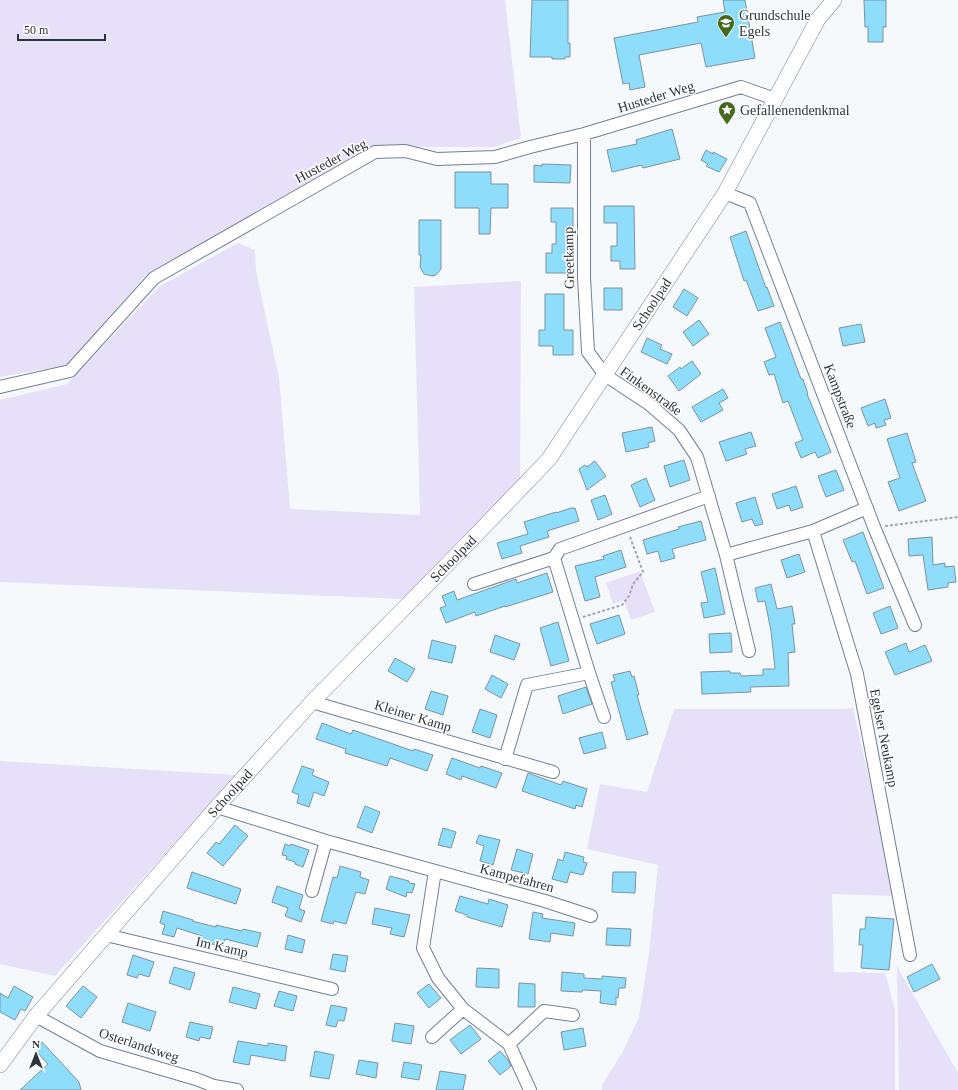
<svg xmlns="http://www.w3.org/2000/svg" width="958" height="1090" font-family="Georgia,serif">
  <style>
    .green { fill: #e6e1f9 }
    .building { fill: #8dddfb; stroke: #7d949e }
    .lines { fill: none; stroke-linecap: round; stroke-linejoin: round }
    .minor-casing { stroke: #728190; stroke-width: 14 }
    .tertiary-casing { stroke: #728190; stroke-width: 16 }
    .path { stroke: #a1a6ab; stroke-width: 2; stroke-dasharray: 3 2; stroke-linecap: butt }
    .minor { stroke: #fff; stroke-width: 12 }
    .tertiary { stroke: #fff; stroke-width: 15 }
    .labels { text-anchor: middle; dominant-baseline: central; stroke-width: 3; stroke-linejoin: round; paint-order: stroke }
    .poi-label { font-size: 14px; fill: #2c333a; stroke: #fff; text-anchor: start }
    .street-label { font-size: 14px; fill: #2c333a; stroke: #fff }
  </style>
  <rect width="100%" height="100%" fill="#f5f9fc"/>
  <!-- green -->
  <path class="green" d="M 0,0 L 505,0 L 521,138 L 493,147 L 418,147 L 375,145 L 145,276 L 67,365 L 0,377 Z
    M 238,243 L 255,250 L 256,271 L 279,378 L 290,509 L 420,515 L 414,287 L 521,281 L 520,479 L 402,599 L 0,582 L 0,400 L 67,384 L 160,286 Z
    M 640,571 L 655,612 L 631,620 L 624,600 L 613,604 L 606,583 Z
    M 853,708 L 896,896 L 832,894 L 834,972 L 885,973 L 895,1009 L 895,1090 L 602,1090 L 602,1085 L 622,1053 L 639,1017 L 649,953 L 658,865 L 587,849 L 600,784 L 647,792 L 674,709 L 843,709 Z
    M 0,761 L 236,775 L 55,976 L 0,964 Z
    M 897,966 L 958,1073 L 958,1090 L 899,1090 Z"/>
  <!-- building -->
  <path class="building" d="M 532,0 L 568,0 L 568,43 L 570,43 L 570,57 L 565,57 L 565,59 L 552,59 L 552,57 L 530,57 Z
    M 723,0 L 745,0 L 755,58 L 706,67 L 701,43 L 639,55 L 645,87 L 630,90 L 629,83 L 623,84 L 614,38 L 698,22 L 697,17 L 725,12 Z
    M 864,0 L 886,0 L 886,27 L 883,27 L 883,42 L 868,42 L 868,27 L 865,27 Z
    M 672,129 L 680,159 L 643,168 L 642,165 L 612,172 L 607,150 L 637,144 L 636,140 Z
    M 706,150 L 713,154 L 713,152 L 727,159 L 719,172 L 706,166 L 708,164 L 701,160 Z
    M 542,164 L 571,165 L 570,183 L 534,182 L 534,165 L 542,166 Z
    M 455,172 L 491,172 L 491,184 L 508,184 L 508,208 L 491,208 L 490,234 L 479,234 L 479,208 L 455,208 Z
    M 604,206 L 634,206 L 635,269 L 620,269 L 620,261 L 611,261 L 611,246 L 617,246 L 617,223 L 604,223 Z
    M 551,208 L 573,208 L 573,228 L 571,228 L 571,273 L 546,273 L 546,253 L 552,253 L 552,244 L 556,244 L 556,222 L 551,222 Z
    M 419,220 L 441,220 L 441,269 L 436,275 L 432,276 L 424,274 L 420,267 L 421,255 L 419,255 Z
    M 746,231 L 766,288 L 767,287 L 774,306 L 758,311 L 746,280 L 744,281 L 730,237 Z
    M 604,288 L 622,288 L 622,310 L 604,310 Z
    M 684,289 L 698,298 L 687,316 L 673,307 Z
    M 545,294 L 564,294 L 564,330 L 573,330 L 573,355 L 553,355 L 553,346 L 539,346 L 539,330 L 545,330 Z
    M 699,320 L 709,334 L 693,346 L 683,332 Z
    M 780,322 L 801,379 L 803,379 L 808,394 L 807,394 L 831,452 L 818,458 L 815,452 L 801,458 L 795,443 L 803,440 L 788,401 L 783,403 L 774,374 L 769,375 L 764,362 L 776,357 L 765,328 Z
    M 861,324 L 865,342 L 843,346 L 839,328 Z
    M 647,338 L 662,345 L 660,349 L 672,354 L 667,364 L 641,352 Z
    M 692,361 L 701,374 L 679,391 L 668,376 L 680,367 L 681,369 Z
    M 723,389 L 728,398 L 719,403 L 723,410 L 701,422 L 692,407 Z
    M 885,399 L 891,418 L 884,420 L 886,425 L 876,428 L 875,423 L 868,426 L 861,408 Z
    M 652,427 L 655,441 L 648,443 L 649,447 L 626,452 L 622,433 Z
    M 751,432 L 756,446 L 745,449 L 747,454 L 726,461 L 719,442 Z
    M 907,433 L 916,462 L 912,463 L 926,501 L 899,511 L 888,482 L 900,478 L 887,439 Z
    M 684,460 L 690,480 L 670,487 L 664,466 Z
    M 595,461 L 606,476 L 587,490 L 579,469 L 585,465 L 587,467 Z
    M 836,470 L 844,490 L 826,497 L 818,476 Z
    M 646,478 L 655,500 L 640,507 L 631,485 Z
    M 796,486 L 803,507 L 791,511 L 789,505 L 777,509 L 772,494 Z
    M 605,495 L 612,514 L 598,520 L 591,500 Z
    M 755,497 L 763,524 L 755,526 L 752,519 L 742,522 L 736,503 Z
    M 571,508 L 575,508 L 579,521 L 547,531 L 549,537 L 520,546 L 522,553 L 502,559 L 497,543 L 528,534 L 524,522 L 556,512 L 556,513 Z
    M 701,521 L 706,540 L 672,549 L 675,558 L 661,562 L 658,551 L 647,554 L 643,540 L 679,529 L 678,527 Z
    M 863,532 L 884,588 L 867,594 L 855,561 L 852,562 L 843,540 Z
    M 932,537 L 933,565 L 945,563 L 945,567 L 954,566 L 956,582 L 948,583 L 948,587 L 928,590 L 923,555 L 909,556 L 908,539 Z
    M 621,550 L 626,567 L 595,577 L 600,597 L 585,601 L 575,566 L 604,559 L 603,556 Z
    M 799,554 L 805,572 L 787,578 L 781,560 Z
    M 715,568 L 725,614 L 704,618 L 701,603 L 708,602 L 701,572 Z
    M 547,573 L 553,592 L 505,607 L 505,606 L 476,616 L 475,612 L 446,623 L 440,608 L 446,606 L 442,596 L 454,591 L 457,600 L 516,579 L 517,583 Z
    M 771,584 L 777,609 L 792,606 L 795,624 L 792,624 L 795,652 L 788,653 L 789,686 L 750,687 L 751,692 L 702,694 L 701,672 L 730,671 L 730,673 L 740,673 L 741,676 L 763,675 L 763,669 L 775,669 L 771,631 L 765,601 L 758,602 L 755,588 Z
    M 890,606 L 898,628 L 881,634 L 873,613 Z
    M 619,615 L 625,634 L 597,644 L 590,624 Z
    M 558,622 L 569,661 L 551,666 L 540,628 Z
    M 731,633 L 732,652 L 710,653 L 709,634 Z
    M 495,635 L 520,644 L 514,660 L 490,652 Z
    M 432,640 L 456,646 L 452,663 L 428,658 Z
    M 906,643 L 909,652 L 925,645 L 932,661 L 895,675 L 885,652 Z
    M 395,658 L 415,669 L 407,682 L 388,671 Z
    M 630,671 L 632,677 L 634,676 L 639,695 L 637,695 L 648,734 L 627,740 L 611,682 L 615,681 L 613,675 Z
    M 492,675 L 508,684 L 501,698 L 485,689 Z
    M 586,687 L 592,704 L 563,714 L 558,696 Z
    M 431,691 L 448,696 L 443,715 L 425,709 Z
    M 480,709 L 497,715 L 490,738 L 472,732 Z
    M 322,723 L 351,734 L 353,730 L 413,751 L 414,749 L 433,755 L 427,771 L 390,758 L 387,766 L 345,753 L 346,749 L 316,739 Z
    M 602,732 L 606,748 L 584,754 L 579,738 Z
    M 452,758 L 480,768 L 481,766 L 502,773 L 496,788 L 462,776 L 461,780 L 446,774 Z
    M 302,766 L 314,770 L 312,775 L 329,782 L 324,796 L 314,792 L 309,807 L 297,803 L 299,795 L 292,792 Z
    M 528,773 L 561,785 L 563,781 L 587,789 L 582,807 L 576,805 L 575,809 L 522,791 Z
    M 365,806 L 380,812 L 372,833 L 357,827 Z
    M 235,825 L 248,836 L 223,866 L 207,853 L 216,842 L 219,844 Z
    M 443,828 L 456,832 L 451,848 L 438,845 Z
    M 479,835 L 500,840 L 493,865 L 480,861 L 484,846 L 476,843 Z
    M 285,844 L 290,846 L 291,844 L 309,850 L 303,867 L 295,864 L 295,862 L 286,859 L 287,856 L 282,855 Z
    M 517,849 L 533,854 L 528,874 L 511,870 Z
    M 565,852 L 584,857 L 583,862 L 587,863 L 583,875 L 570,872 L 567,883 L 552,879 L 558,859 L 563,861 Z
    M 340,866 L 361,872 L 360,877 L 369,880 L 365,894 L 356,892 L 346,924 L 334,921 L 333,924 L 321,921 L 333,877 L 337,878 Z
    M 192,872 L 241,889 L 236,904 L 187,888 Z
    M 613,872 L 636,872 L 635,893 L 612,892 Z
    M 390,876 L 409,881 L 409,883 L 415,884 L 412,893 L 407,892 L 406,897 L 386,889 Z
    M 277,886 L 303,895 L 299,909 L 305,911 L 301,922 L 285,916 L 288,908 L 272,902 Z
    M 460,896 L 488,904 L 489,899 L 508,905 L 502,927 L 467,917 L 467,915 L 455,911 Z
    M 375,908 L 410,915 L 404,937 L 390,934 L 392,928 L 372,924 Z
    M 163,911 L 193,920 L 192,921 L 216,927 L 216,925 L 242,931 L 243,929 L 261,933 L 257,947 L 225,939 L 223,946 L 212,944 L 211,945 L 200,943 L 202,936 L 177,928 L 174,937 L 162,934 L 165,925 L 160,923 Z
    M 533,912 L 543,914 L 542,918 L 575,923 L 573,936 L 551,933 L 550,942 L 529,939 Z
    M 866,917 L 894,919 L 889,970 L 861,968 L 863,945 L 859,945 L 860,929 L 865,929 Z
    M 607,928 L 631,929 L 630,946 L 606,945 Z
    M 288,935 L 305,940 L 302,953 L 285,949 Z
    M 333,954 L 348,956 L 345,972 L 330,969 Z
    M 133,955 L 154,962 L 149,977 L 139,974 L 137,978 L 127,975 Z
    M 932,964 L 940,979 L 914,992 L 907,977 Z
    M 174,967 L 195,973 L 190,990 L 169,983 Z
    M 477,968 L 499,969 L 499,988 L 476,987 Z
    M 562,972 L 584,974 L 584,978 L 602,979 L 602,976 L 626,978 L 625,988 L 619,988 L 618,998 L 616,997 L 616,1005 L 600,1003 L 601,991 L 583,990 L 582,992 L 561,991 Z
    M 519,983 L 535,984 L 535,1007 L 518,1007 Z
    M 429,984 L 441,998 L 429,1008 L 417,993 Z
    M 14,986 L 33,997 L 25,1011 L 21,1009 L 15,1020 L 0,1012 L 0,993 L 8,998 Z
    M 83,986 L 97,997 L 81,1018 L 66,1006 Z
    M 233,987 L 260,994 L 256,1009 L 229,1002 Z
    M 279,991 L 297,996 L 293,1011 L 274,1006 Z
    M 128,1003 L 156,1012 L 150,1031 L 122,1022 Z
    M 331,1005 L 347,1008 L 344,1021 L 338,1020 L 336,1027 L 326,1025 Z
    M 190,1022 L 213,1027 L 210,1039 L 200,1037 L 199,1041 L 186,1037 Z
    M 395,1023 L 414,1026 L 411,1044 L 392,1041 Z
    M 470,1025 L 481,1039 L 461,1054 L 450,1040 Z
    M 583,1028 L 586,1046 L 564,1050 L 561,1032 Z
    M 238,1041 L 268,1046 L 268,1043 L 287,1046 L 285,1061 L 251,1055 L 249,1065 L 233,1062 Z
    M 42,1042 L 79,1082 L 81,1090 L 20,1090 L 48,1064 L 34,1049 Z
    M 315,1051 L 334,1055 L 329,1079 L 310,1076 Z
    M 500,1051 L 508,1060 L 511,1066 L 500,1075 L 488,1061 Z
    M 359,1060 L 378,1063 L 376,1078 L 356,1074 Z
    M 404,1062 L 422,1065 L 419,1080 L 401,1077 Z
    M 440,1071 L 466,1075 L 463,1090 L 436,1090 Z"/>
  <g class="lines">
    <defs>
      <path id="minor" d="M 584,134 L 584,277 L 588,352 L 605,375 L 649,404 L 679,430 L 697,457 L 726,555 L 749,651
        M 725,193 L 750,203 L 874,527 L 915,625
        M 0,387 L 70,371 L 154,278 L 375,152 L 405,151 L 437,159 L 495,157 L 530,147 L 584,134 L 741,87 L 775,99
        M 813,531 L 857,674 L 910,955
        M 726,555 L 813,531 L 867,508
        M 474,584 L 554,558 L 560,549 L 709,496
        M 589,673 L 604,717
        M 312,702 L 553,772
        M 505,759 L 527,685 L 589,673 L 554,558
        M 217,807 L 326,841 L 545,901 L 591,916
        M 435,871 L 423,948 L 438,978 L 463,1009 L 509,1044 L 530,1090
        M 312,891 L 326,841
        M 106,935 L 332,989
        M 36,1016 L 100,1051 L 196,1079 L 214,1086 L 237,1090
        M 432,1037 L 463,1009
        M 509,1044 L 544,1011 L 573,1015"/>
      <g id="tertiary">
        <path id="s1" d="M 0,1065 L 36,1016 L 217,807 L 312,702 L 478,533 L 549,459 L 725,193 L 818,19 L 834,0"/>
      </g>
    </defs>
    <!-- minor casing -->
    <use href="#minor" class="minor-casing"/>
    <!-- tertiary casing -->
    <use href="#tertiary" class="tertiary-casing"/>
    <!-- path -->
    <path class="path" d="M 885,526 L 958,517
      M 583,617 L 622,605 L 629,596 L 633,584 L 643,572 L 630,537"/>
    <!-- minor -->
    <use href="#minor" class="minor"/>
    <!-- tertiary -->
    <use href="#tertiary" class="tertiary"/>
  </g>
  <!-- icons -->
  <defs>
    <symbol id="school-pin" viewBox="-11 -11 22 30"><path d="M0 17L-7.5 6A9.5 9.5 0 1 1 7.5 6Z" fill="#45681f" stroke="#fff"/><path d="M0-5L7-2L0 1L-7-2ZM-4 1L0 2.5L4 1V4Q0 6-4 4Z" fill="#fff"/></symbol>
    <symbol id="sight-pin" viewBox="-11 -11 22 30"><path d="M0 17L-7.5 6A9.5 9.5 0 1 1 7.5 6Z" fill="#45681f" stroke="#fff"/><path d="M0-6L1.8-2.2L6-1.7L2.9 1.2L3.7 5.4L0 3.3L-3.7 5.4L-2.9 1.2L-6-1.7L-1.8-2.2Z" fill="#fff"/></symbol>
  </defs>
  <g fill-rule="evenodd">
    <use href="#school-pin" x="716" y="13" width="20" height="27"/>
    <use href="#sight-pin" x="717" y="100" width="20" height="27"/>
  </g>
  <g class="labels">
    <!-- poi labels -->
    <g class="poi-label">
      <text x="739" y="15">Grundschule<tspan x="739" dy="16">Egels</tspan></text>
      <text x="740" y="110">Gefallenendenkmal</text>
    </g>
    <!-- street labels -->
    <g class="street-label">
      <text transform="translate(656 97) rotate(-17)">Husteder Weg</text>
      <text transform="translate(331 161) rotate(-28)">Husteder Weg</text>
      <text transform="translate(569 258) rotate(-91)">Greetkamp</text>
      <text stroke="none"><textPath href="#s1" startOffset="1004">Schoolpad</textPath></text>
      <text transform="translate(651 391) rotate(36)">Finkenstraße</text>
      <text transform="translate(840 396) rotate(69)">Kampstraße</text>
      <text stroke="none"><textPath href="#s1" startOffset="680">Schoolpad</textPath></text>
      <text transform="translate(413 716) rotate(17)">Kleiner Kamp</text>
      <text transform="translate(884 738) rotate(79)">Egelser Neukamp</text>
      <text stroke="none"><textPath href="#s1" startOffset="356">Schoolpad</textPath></text>
      <text transform="translate(517 878) rotate(15)">Kampefahren</text>
      <text transform="translate(222 947) rotate(13)">Im Kamp</text>
      <text transform="translate(139 1045) rotate(18)">Osterlandsweg</text>
    </g>
  </g>
  <!-- north arrow -->
  <g transform="translate(36 1054)" stroke="#ffffff" stroke-width="3" paint-order="stroke">
  <path d="M0-3L7 15L0 10L-7 15Z" fill="#2c333a"/>
  <text y="-6" font-size="11" font-weight="bold" text-anchor="middle" fill="#2c333a">N</text>
  </g>
  <!-- scale -->
  <path d="M18 34v6h87v-6" fill="none" stroke="#2c333a" stroke-width="2"/>
  <text x="24" y="34" font-size="12" fill="#2c333a" stroke="#ffffff" stroke-width="3" paint-order="stroke">50 m</text>
</svg>
